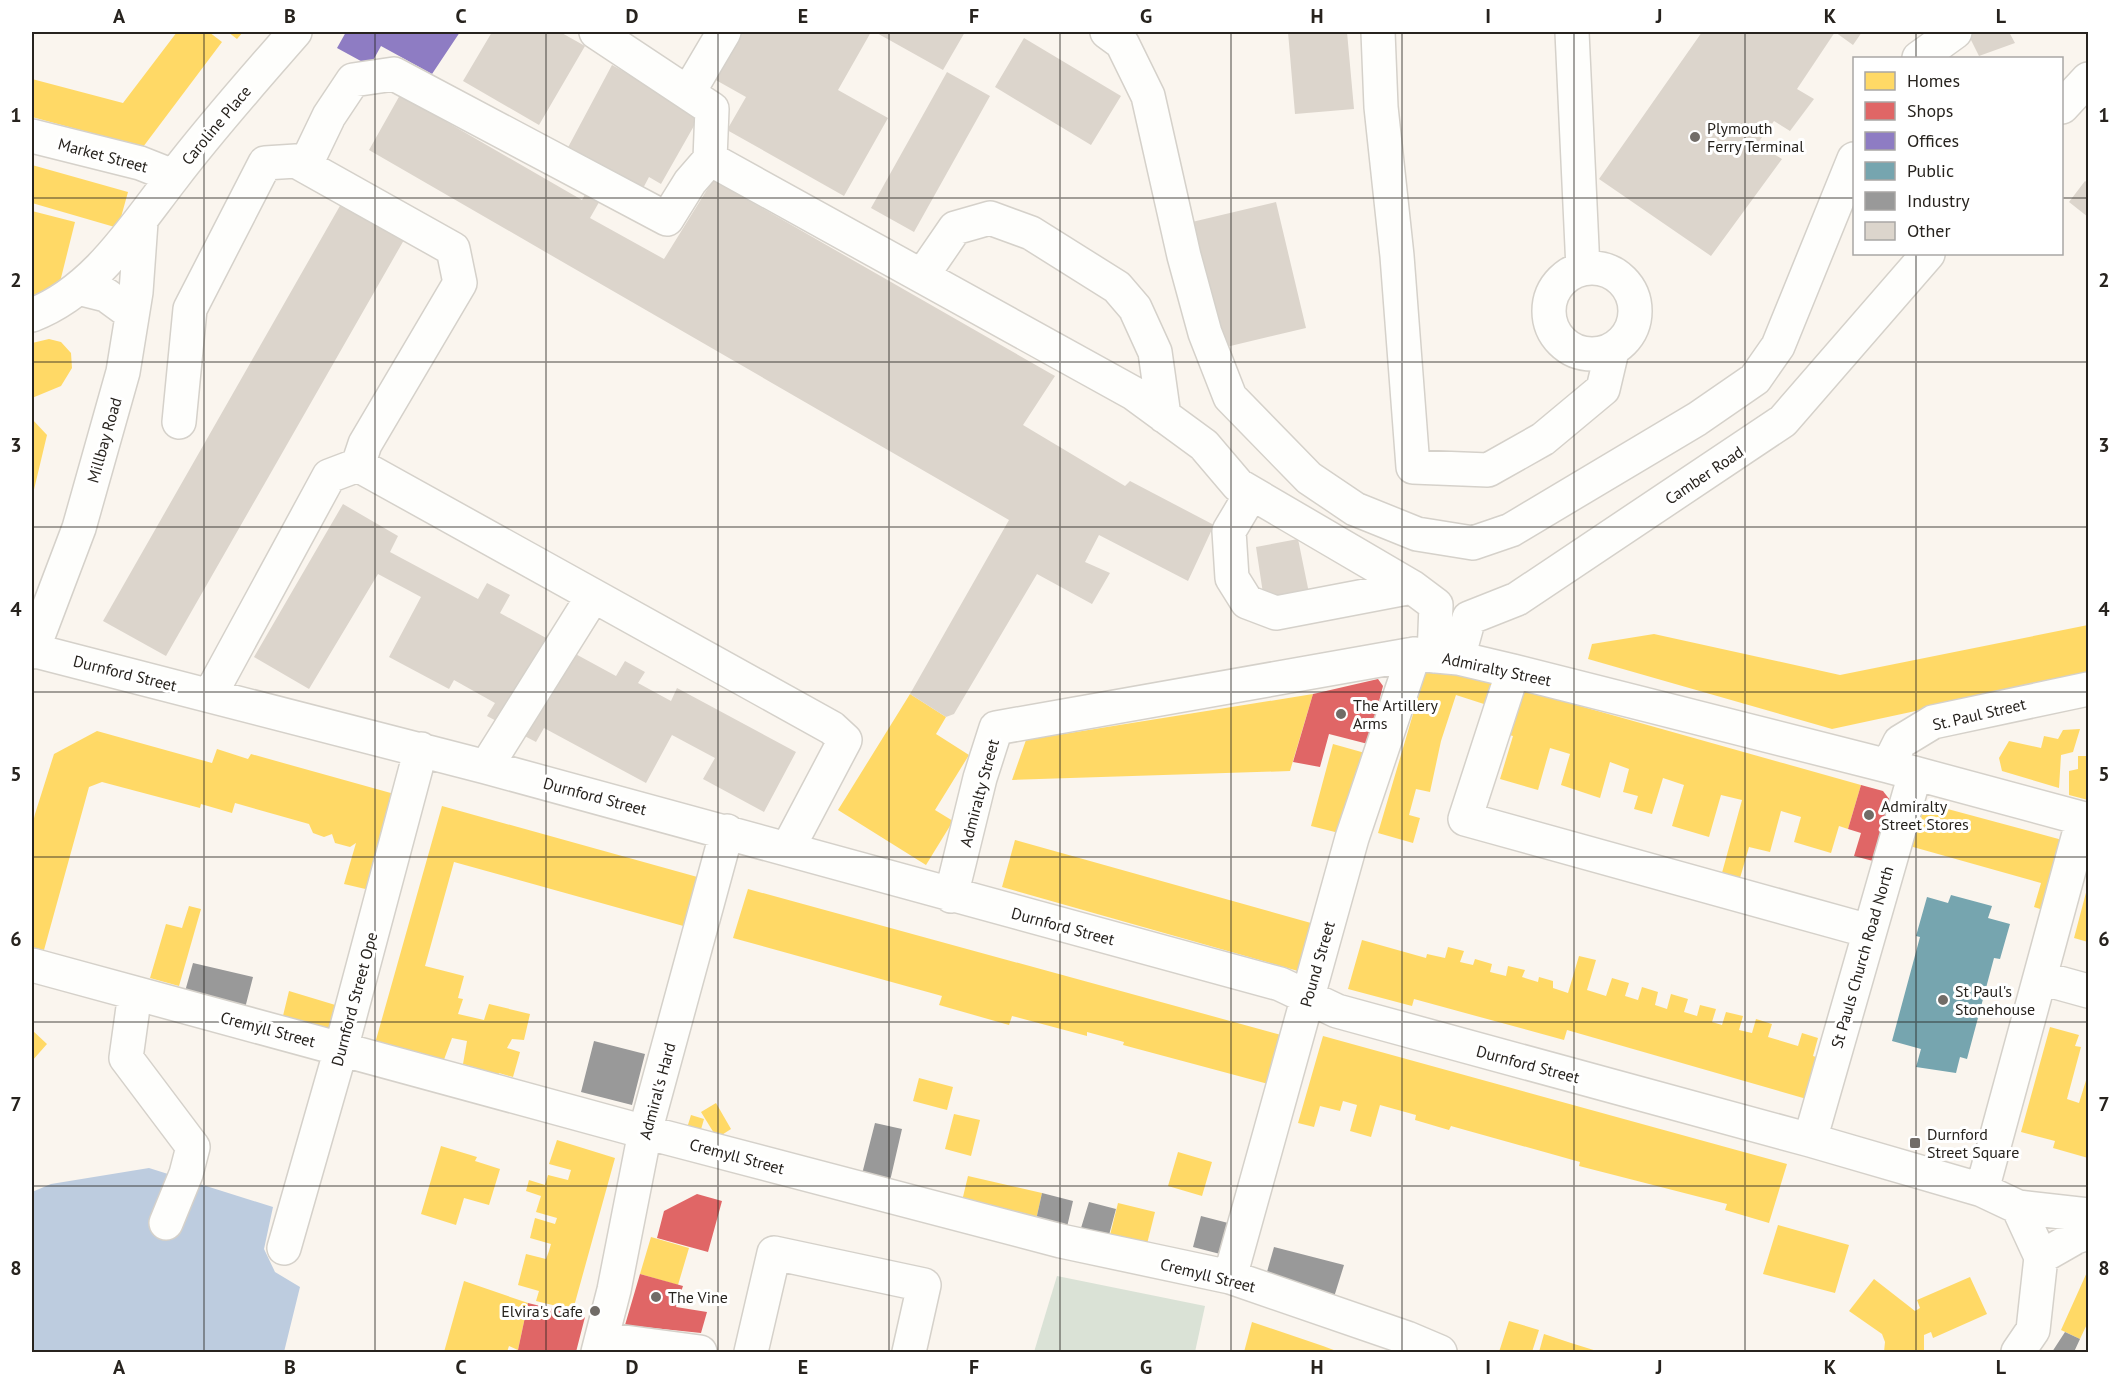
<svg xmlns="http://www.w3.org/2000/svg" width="2120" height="1384" font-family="'PT Sans',sans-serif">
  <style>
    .green { fill: #dae2d6 }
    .water { fill: #bdccdf }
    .homes { fill: #ffd966 }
    .shops { fill: #e06666 }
    .offices { fill: #8e7cc3 }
    .public { fill: #76a5af }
    .industry { fill: #999 }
    .building { fill: #dcd5cc }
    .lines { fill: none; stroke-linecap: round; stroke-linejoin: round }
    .minor-casing { stroke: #d5d1ca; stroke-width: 36 }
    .minor { stroke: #fefefc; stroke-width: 33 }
    .grid { fill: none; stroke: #27231e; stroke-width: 1.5; stroke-opacity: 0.55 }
    .poi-dot { fill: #716c67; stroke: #fff; stroke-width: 2 }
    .labels { text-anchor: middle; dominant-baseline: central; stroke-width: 6; stroke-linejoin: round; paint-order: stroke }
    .street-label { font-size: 16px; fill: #27231e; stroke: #fff }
    .poi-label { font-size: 16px; fill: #27231e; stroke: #fff; text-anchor: start }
    .neatline { fill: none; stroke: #27231e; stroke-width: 2 }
    .grid-label { font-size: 20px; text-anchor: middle; font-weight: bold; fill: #27231e }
  </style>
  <rect width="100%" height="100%" fill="#faf5ee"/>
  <!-- green -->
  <path class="green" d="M 1057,1276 L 1205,1306 L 1195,1352 L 1034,1352 Z"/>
  <!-- water -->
  <path class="water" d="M 149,1168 L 273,1207 L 264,1249 L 275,1272 L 300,1287 L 284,1352 L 32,1352 L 32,1192 L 51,1184 Z"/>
  <!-- homes -->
  <path class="homes" d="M 177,32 L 209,32 L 222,42 L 143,147 L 32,117 L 32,79 L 123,103 Z
    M 228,32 L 243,32 L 237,39 Z
    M 32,165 L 128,192 L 118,228 L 32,203 Z
    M 32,211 L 75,222 L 58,290 L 32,300 Z
    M 49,339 L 61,342 L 71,353 L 72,368 L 61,386 L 32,398 L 32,343 Z
    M 32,419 L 47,435 L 32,498 Z
    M 2088,625 L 2088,674 L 1832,729 L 1588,659 L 1592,644 L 1654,634 L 1840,675 Z
    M 1433,663 L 1494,682 L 1487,705 L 1456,695 L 1441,741 L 1430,792 L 1416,789 L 1409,815 L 1420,818 L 1413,843 L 1378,833 L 1426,670 Z
    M 1520,689 L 1861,785 L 1848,829 L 1839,826 L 1831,853 L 1794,842 L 1801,817 L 1781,811 L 1770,852 L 1749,847 L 1738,885 L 1720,880 L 1742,800 L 1721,795 L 1709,837 L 1672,826 L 1684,785 L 1663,778 L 1652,814 L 1634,809 L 1638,796 L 1623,792 L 1629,769 L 1610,762 L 1600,798 L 1561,785 L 1570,754 L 1550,748 L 1538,790 L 1500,779 L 1513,736 L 1501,733 Z
    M 910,694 L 946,717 L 936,734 L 969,755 L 935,810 L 953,821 L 926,865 L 838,810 Z
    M 1313,694 L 1290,771 L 1012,780 L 1026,740 Z
    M 2080,729 L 2073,752 L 2061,755 L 2059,788 L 2002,771 L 1999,758 L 2009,741 L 2041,748 L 2044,736 L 2058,739 L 2063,730 Z
    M 97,731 L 212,763 L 217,749 L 248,759 L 251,754 L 398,795 L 374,891 L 344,884 L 356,843 L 350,847 L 335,843 L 332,834 L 324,837 L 313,833 L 309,824 L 235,803 L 232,813 L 201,804 L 200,808 L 102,782 L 89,787 L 44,950 L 32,947 L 32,827 L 35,814 L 54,754 Z
    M 1333,744 L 1365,753 L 1343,834 L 1311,826 Z
    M 2078,756 L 2088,756 L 2088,800 L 2069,795 L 2069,771 L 2078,769 Z
    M 1918,801 L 2066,841 L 2046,911 L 2034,907 L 2041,883 L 1906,845 Z
    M 442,806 L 701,878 L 687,927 L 454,862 L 425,966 L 464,976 L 458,998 L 463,999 L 458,1014 L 484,1020 L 489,1004 L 530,1014 L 524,1040 L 512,1039 L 507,1048 L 520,1052 L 513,1077 L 499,1073 L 497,1078 L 475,1073 L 477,1068 L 463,1064 L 467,1041 L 452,1038 L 442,1065 L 374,1047 Z
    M 1015,840 L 1311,923 L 1298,971 L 1002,887 Z
    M 2088,885 L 2088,942 L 2074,938 Z
    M 748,889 L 1285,1036 L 1272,1085 L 1123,1045 L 1124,1042 L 1087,1032 L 1087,1036 L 1012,1016 L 1009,1025 L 939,1005 L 942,996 L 733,938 Z
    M 189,906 L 201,909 L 179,986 L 150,978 L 166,924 L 182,928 Z
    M 1362,940 L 1426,958 L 1427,954 L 1445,958 L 1448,947 L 1464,951 L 1460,962 L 1473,965 L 1475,959 L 1492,964 L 1490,972 L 1506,976 L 1508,966 L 1525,970 L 1522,977 L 1538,982 L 1539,977 L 1553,981 L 1553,988 L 1568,993 L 1579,956 L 1596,960 L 1587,990 L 1606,996 L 1612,978 L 1629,983 L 1625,996 L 1638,1000 L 1642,987 L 1658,992 L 1655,1005 L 1667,1009 L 1671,994 L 1688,999 L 1684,1012 L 1697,1016 L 1700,1005 L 1716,1009 L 1712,1022 L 1722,1025 L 1726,1012 L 1743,1016 L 1739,1030 L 1752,1033 L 1756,1019 L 1772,1024 L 1768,1037 L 1798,1046 L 1802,1033 L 1818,1038 L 1813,1056 L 1830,1061 L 1817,1102 L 1567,1030 L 1564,1040 L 1414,999 L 1412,1006 L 1348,989 Z
    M 289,991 L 342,1007 L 334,1038 L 281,1024 Z
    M 2050,1027 L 2079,1035 L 2075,1046 L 2081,1047 L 2067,1099 L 2079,1103 L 2088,1074 L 2088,1158 L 2053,1148 L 2055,1141 L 2021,1132 Z
    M 32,1030 L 47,1044 L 32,1061 Z
    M 1323,1036 L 1787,1164 L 1769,1223 L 1725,1210 L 1727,1204 L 1579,1166 L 1580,1162 L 1451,1126 L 1449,1130 L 1415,1120 L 1416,1115 L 1380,1105 L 1371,1137 L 1350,1131 L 1357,1105 L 1343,1101 L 1340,1111 L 1320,1106 L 1314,1127 L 1298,1123 Z
    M 919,1078 L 953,1087 L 947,1110 L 913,1101 Z
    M 716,1103 L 731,1129 L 717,1138 L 701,1112 Z
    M 954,1114 L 980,1120 L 971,1156 L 945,1149 Z
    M 691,1115 L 704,1119 L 700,1133 L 687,1128 Z
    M 557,1140 L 615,1158 L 573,1310 L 536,1301 L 539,1291 L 518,1285 L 526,1254 L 546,1259 L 549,1251 L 551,1244 L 530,1238 L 535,1218 L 555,1224 L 557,1218 L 536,1212 L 541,1196 L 526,1191 L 529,1180 L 545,1185 L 548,1175 L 568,1180 L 571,1170 L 549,1164 Z
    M 441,1146 L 477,1157 L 475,1161 L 500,1169 L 489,1205 L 464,1198 L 456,1225 L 421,1214 Z
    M 1178,1152 L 1212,1162 L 1202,1196 L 1168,1186 Z
    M 968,1176 L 1042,1193 L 1036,1220 L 962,1201 Z
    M 1118,1203 L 1155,1212 L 1146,1248 L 1109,1239 Z
    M 1778,1225 L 1849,1245 L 1835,1293 L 1763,1274 Z
    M 651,1237 L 689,1248 L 678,1285 L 640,1274 Z
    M 2088,1270 L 2088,1322 L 2080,1339 L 2061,1330 Z
    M 1970,1277 L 1987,1314 L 1933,1338 L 1931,1332 L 1924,1335 L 1924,1352 L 1884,1352 L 1885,1342 L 1882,1334 L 1849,1311 L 1874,1279 L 1915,1311 L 1920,1308 L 1917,1300 Z
    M 464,1281 L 528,1303 L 518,1350 L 509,1346 L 507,1352 L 444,1352 Z
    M 1509,1321 L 1539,1330 L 1532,1352 L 1499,1352 Z
    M 1252,1322 L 1323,1346 L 1339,1352 L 1244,1352 Z
    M 1544,1334 L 1571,1343 L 1600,1352 L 1539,1352 Z"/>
  <!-- shops -->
  <path class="shops" d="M 1378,679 L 1383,686 L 1368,744 L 1329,734 L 1320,767 L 1293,762 L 1313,694 Z
    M 1861,785 L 1883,791 L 1890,800 L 1873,861 L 1854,856 L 1861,833 L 1848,829 Z
    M 697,1194 L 722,1201 L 708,1252 L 657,1238 L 664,1211 Z
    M 640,1274 L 683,1286 L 676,1307 L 707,1312 L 701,1333 L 625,1325 Z
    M 528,1303 L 585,1317 L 576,1352 L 518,1350 Z"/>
  <!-- offices -->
  <path class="offices" d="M 346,32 L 460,32 L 432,74 L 381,46 L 370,66 L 337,48 Z"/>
  <!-- public -->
  <path class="public" d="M 1951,895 L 1992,906 L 1988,918 L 2010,924 L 2000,959 L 1994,958 L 1967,1059 L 1960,1057 L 1956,1073 L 1916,1067 L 1921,1049 L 1892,1041 L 1920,937 L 1916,936 L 1927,897 L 1948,903 Z"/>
  <!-- industry -->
  <path class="industry" d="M 193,963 L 253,977 L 244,1012 L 184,995 Z
    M 594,1041 L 645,1054 L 632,1105 L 581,1092 Z
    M 875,1123 L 902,1129 L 890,1181 L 862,1174 Z
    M 1042,1193 L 1073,1201 L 1067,1227 L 1036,1220 Z
    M 1089,1202 L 1116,1209 L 1109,1235 L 1081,1228 Z
    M 1201,1216 L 1232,1224 L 1224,1255 L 1193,1247 Z
    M 1274,1247 L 1344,1265 L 1334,1297 L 1265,1279 Z
    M 2065,1332 L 2080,1339 L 2074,1352 L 2052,1352 Z"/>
  <!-- building -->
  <path class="building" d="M 492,32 L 560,32 L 585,46 L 539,125 L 463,81 Z
    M 741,32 L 871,32 L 838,90 L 888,118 L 844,196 L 727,130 L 746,97 L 714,79 Z
    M 875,32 L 965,32 L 943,70 Z
    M 1288,32 L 1347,32 L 1354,109 L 1295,114 Z
    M 1702,32 L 1862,32 L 1853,45 L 1835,32 L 1797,89 L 1814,99 L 1790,131 L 1774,121 L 1757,144 L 1782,159 L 1711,256 L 1599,179 Z
    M 1967,32 L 2009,32 L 2015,43 L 1979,56 Z
    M 1024,38 L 1121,96 L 1091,145 L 995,87 Z
    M 612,65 L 685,105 L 699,117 L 661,184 L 649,177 L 640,194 L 565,153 Z
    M 947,72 L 990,96 L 914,232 L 871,208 Z
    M 400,95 L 582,200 L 588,189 L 602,197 L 590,218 L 664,259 L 713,180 L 1055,376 L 1023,425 L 1125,486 L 1130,481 L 1214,525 L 1188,581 L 1099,535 L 1085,562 L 1110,573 L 1092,604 L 1037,574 L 954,714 L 946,717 L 910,694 L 1009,520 L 369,150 Z
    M 2085,181 L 2088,183 L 2088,217 L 2069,202 Z
    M 345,197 L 408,233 L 166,656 L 103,621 Z
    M 1276,202 L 1306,328 L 1222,348 L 1192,222 Z
    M 343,504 L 398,536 L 390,552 L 478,599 L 487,583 L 510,595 L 500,613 L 616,676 L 625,661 L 645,672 L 638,683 L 671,701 L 677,688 L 796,752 L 764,812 L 703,779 L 715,758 L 672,735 L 646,783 L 544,728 L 536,742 L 487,716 L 495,703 L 454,680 L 449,689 L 389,657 L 421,597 L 378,574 L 309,689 L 254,657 Z
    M 1298,539 L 1309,593 L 1264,600 L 1256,547 Z"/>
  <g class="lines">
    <defs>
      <path id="minor" d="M 596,32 L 712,109 L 710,159
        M 1107,32 L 1122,43 L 1148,96 L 1184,256 L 1205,333 L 1230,397 L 1309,478 L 1355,509 L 1417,534 L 1473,543 L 1511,530 L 1697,419 L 1755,379 L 1778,346 L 1854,159
        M 1378,32 L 1381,107 L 1397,256 L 1413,467 L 1488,470 L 1543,439 L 1603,389 L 1612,351
        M 1572,32 L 1583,269
        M 1919,58 L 1955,32
        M 688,93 L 724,32
        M 2062,107 L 2088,79
        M 32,136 L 140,163 L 173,176
        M 305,166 L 329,116 L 353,80 L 394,74 L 667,219 L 690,182 L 710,159 L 1133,393 L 1204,445 L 1238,485 L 1412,587 L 1436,605 L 1434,656
        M1549 311a43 43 0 1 1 86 0a43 43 0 1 1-86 0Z
        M 922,276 L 955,228 L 990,218 L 1031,233 L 1117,287 L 1135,308 L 1155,352 L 1164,416
        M 78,288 L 106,295 L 132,314
        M 32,315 C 95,291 134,227 174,176 C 212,126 254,79 295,32
        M 179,422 L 190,309 L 265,163 L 296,161 L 453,249 L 460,283 L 365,444 L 358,465
        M 1251,494 L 1229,531 L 1232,578 L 1247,602 L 1276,613 L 1412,587
        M 32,650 L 486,767 L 1280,984 L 1337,1011 L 1810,1140 L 1982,1190 L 2018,1207 L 2088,1215
        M 32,652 L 79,528 L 123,372 L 136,292 L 141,222
        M 1458,658 L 1469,618 L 1517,599 L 1783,421 L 1928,254
        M 1513,671 L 1465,819 L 1869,931
        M 210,695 L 329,476 L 358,465 L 832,728 L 845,740 L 788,848
        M 1888,766 L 1900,742 L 1933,722 L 2088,689
        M 486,767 L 593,596
        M 951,896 L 980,778 L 996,728 L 1414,654 L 1458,658 L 1513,671 L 1888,766 L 2088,820
        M 32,965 L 645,1132 L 1061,1241 L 1230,1277 L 1407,1338 L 1440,1352
        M 2041,978 L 2088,991
        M 135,993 L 126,1058 L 193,1147 L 186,1174 L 166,1223
        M 1810,1140 L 1915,774
        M 1982,1190 L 2083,819
        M 284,1248 L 341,1049 L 421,749
        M 2041,1257 L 2076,1237 L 2088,1233
        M 1230,1277 L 1352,838 L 1414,654
        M 602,1339 L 700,1352
        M 598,1352 L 614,1290 L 645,1132 L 727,831
        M 751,1352 L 774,1253 L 924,1285 L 909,1352
        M 2018,1352 L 2033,1330 L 2041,1257 L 2018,1207"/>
    </defs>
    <!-- minor casing -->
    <use href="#minor" class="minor-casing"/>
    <!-- minor -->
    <use href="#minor" class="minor"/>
  </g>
  <!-- grid -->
  <path class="grid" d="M 204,32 L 204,1352M 375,32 L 375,1352M 546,32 L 546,1352M 718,32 L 718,1352M 889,32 L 889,1352M 1060,32 L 1060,1352M 1231,32 L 1231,1352M 1402,32 L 1402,1352M 1574,32 L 1574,1352M 1745,32 L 1745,1352M 1916,32 L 1916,58M 32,198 L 1854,198M 2062,198 L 2088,198M 1916,254 L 1916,1352M 32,362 L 2088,362M 32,527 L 2088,527M 32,692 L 2088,692M 32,857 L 2088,857M 32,1022 L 2088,1022M 32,1186 L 2088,1186"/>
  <!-- markers -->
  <g class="poi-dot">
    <circle cx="1695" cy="137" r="6"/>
    <circle cx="1341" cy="714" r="6"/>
    <circle cx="1869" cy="815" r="6"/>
    <circle cx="1943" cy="1000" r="6"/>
    <rect x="1909" y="1137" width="12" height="12" rx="3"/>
    <circle cx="656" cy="1297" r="6"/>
    <circle cx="595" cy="1311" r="6"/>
  </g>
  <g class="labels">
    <!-- street labels -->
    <g class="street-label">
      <text transform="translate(216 125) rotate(-50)">Caroline Place</text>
      <text transform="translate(103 155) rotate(15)">Market Street</text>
      <text transform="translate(104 440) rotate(-74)">Millbay Road</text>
      <text transform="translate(1704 475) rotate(-34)">Camber Road</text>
      <text transform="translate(1497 669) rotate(12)">Admiralty Street</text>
      <text transform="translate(125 673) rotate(14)">Durnford Street</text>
      <text transform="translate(1979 714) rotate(-13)">St. Paul Street</text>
      <text transform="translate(979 793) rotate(-75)">Admiralty Street</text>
      <text transform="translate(595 796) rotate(15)">Durnford Street</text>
      <text transform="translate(1063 926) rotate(15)">Durnford Street</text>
      <text transform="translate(1862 957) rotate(-74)">St Pauls Church Road North</text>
      <text transform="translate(1317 964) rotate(-74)">Pound Street</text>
      <text transform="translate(354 999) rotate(-75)">Durnford Street Ope</text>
      <text transform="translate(268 1029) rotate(15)">Cremyll Street</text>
      <text transform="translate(1528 1064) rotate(15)">Durnford Street</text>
      <text transform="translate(657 1091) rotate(-75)">Admiral's Hard</text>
      <text transform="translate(737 1156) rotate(15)">Cremyll Street</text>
      <text transform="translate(1208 1275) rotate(14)">Cremyll Street</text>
    </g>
    <!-- poi labels -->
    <g class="poi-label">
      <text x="1707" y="128">Plymouth<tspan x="1707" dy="18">Ferry Terminal</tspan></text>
      <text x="1353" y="705">The Artillery<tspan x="1353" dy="18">Arms</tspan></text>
      <text x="1881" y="806">Admiralty<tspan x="1881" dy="18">Street Stores</tspan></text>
      <text x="1955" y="991">St Paul's<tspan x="1955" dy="18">Stonehouse</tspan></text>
      <text x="1927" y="1134">Durnford<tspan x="1927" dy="18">Street Square</tspan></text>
      <text x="668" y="1297">The Vine</text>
      <text x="583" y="1311" text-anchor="end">Elvira's Cafe</text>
    </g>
  </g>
  <!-- border -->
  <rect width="2120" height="1384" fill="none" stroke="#ffffff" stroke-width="66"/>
  <!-- legend -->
  <rect x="1853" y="57" width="210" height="198" fill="#ffffff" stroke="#a9a7a5" stroke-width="1.5"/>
  <rect x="1865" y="72" width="30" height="18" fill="#ffd966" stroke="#a9a7a5" stroke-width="1.5"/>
  <text x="1907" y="87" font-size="18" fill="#27231e">Homes</text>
  <rect x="1865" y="102" width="30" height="18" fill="#e06666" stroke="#a9a7a5" stroke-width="1.5"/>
  <text x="1907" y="117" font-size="18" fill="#27231e">Shops</text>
  <rect x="1865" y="132" width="30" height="18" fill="#8e7cc3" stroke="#a9a7a5" stroke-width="1.5"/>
  <text x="1907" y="147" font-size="18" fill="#27231e">Offices</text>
  <rect x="1865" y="162" width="30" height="18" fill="#76a5af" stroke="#a9a7a5" stroke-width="1.5"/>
  <text x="1907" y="177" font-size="18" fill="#27231e">Public</text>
  <rect x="1865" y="192" width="30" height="18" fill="#999999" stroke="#a9a7a5" stroke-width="1.5"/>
  <text x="1907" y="207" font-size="18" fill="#27231e">Industry</text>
  <rect x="1865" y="222" width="30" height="18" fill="#dcd5cc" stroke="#a9a7a5" stroke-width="1.5"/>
  <text x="1907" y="237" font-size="18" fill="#27231e">Other</text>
  <rect x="33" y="33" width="2054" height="1318" class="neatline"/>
  <g class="grid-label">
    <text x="119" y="23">A</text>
    <text x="290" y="23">B</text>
    <text x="461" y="23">C</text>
    <text x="632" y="23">D</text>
    <text x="803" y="23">E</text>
    <text x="974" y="23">F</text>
    <text x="1146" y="23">G</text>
    <text x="1317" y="23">H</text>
    <text x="1488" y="23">I</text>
    <text x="1659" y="23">J</text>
    <text x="1830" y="23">K</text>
    <text x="2001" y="23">L</text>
    <text x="16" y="122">1</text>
    <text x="2104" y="122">1</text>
    <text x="16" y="287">2</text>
    <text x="2104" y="287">2</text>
    <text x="16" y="452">3</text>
    <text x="2104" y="452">3</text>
    <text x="16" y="616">4</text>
    <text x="2104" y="616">4</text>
    <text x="16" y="781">5</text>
    <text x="2104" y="781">5</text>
    <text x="16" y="946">6</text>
    <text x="2104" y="946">6</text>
    <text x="16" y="1111">7</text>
    <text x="2104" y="1111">7</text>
    <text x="16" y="1275">8</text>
    <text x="2104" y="1275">8</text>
    <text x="119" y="1374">A</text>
    <text x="290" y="1374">B</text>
    <text x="461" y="1374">C</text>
    <text x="632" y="1374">D</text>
    <text x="803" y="1374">E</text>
    <text x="974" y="1374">F</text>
    <text x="1146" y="1374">G</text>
    <text x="1317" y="1374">H</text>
    <text x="1488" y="1374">I</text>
    <text x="1659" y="1374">J</text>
    <text x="1830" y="1374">K</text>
    <text x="2001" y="1374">L</text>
  </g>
</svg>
